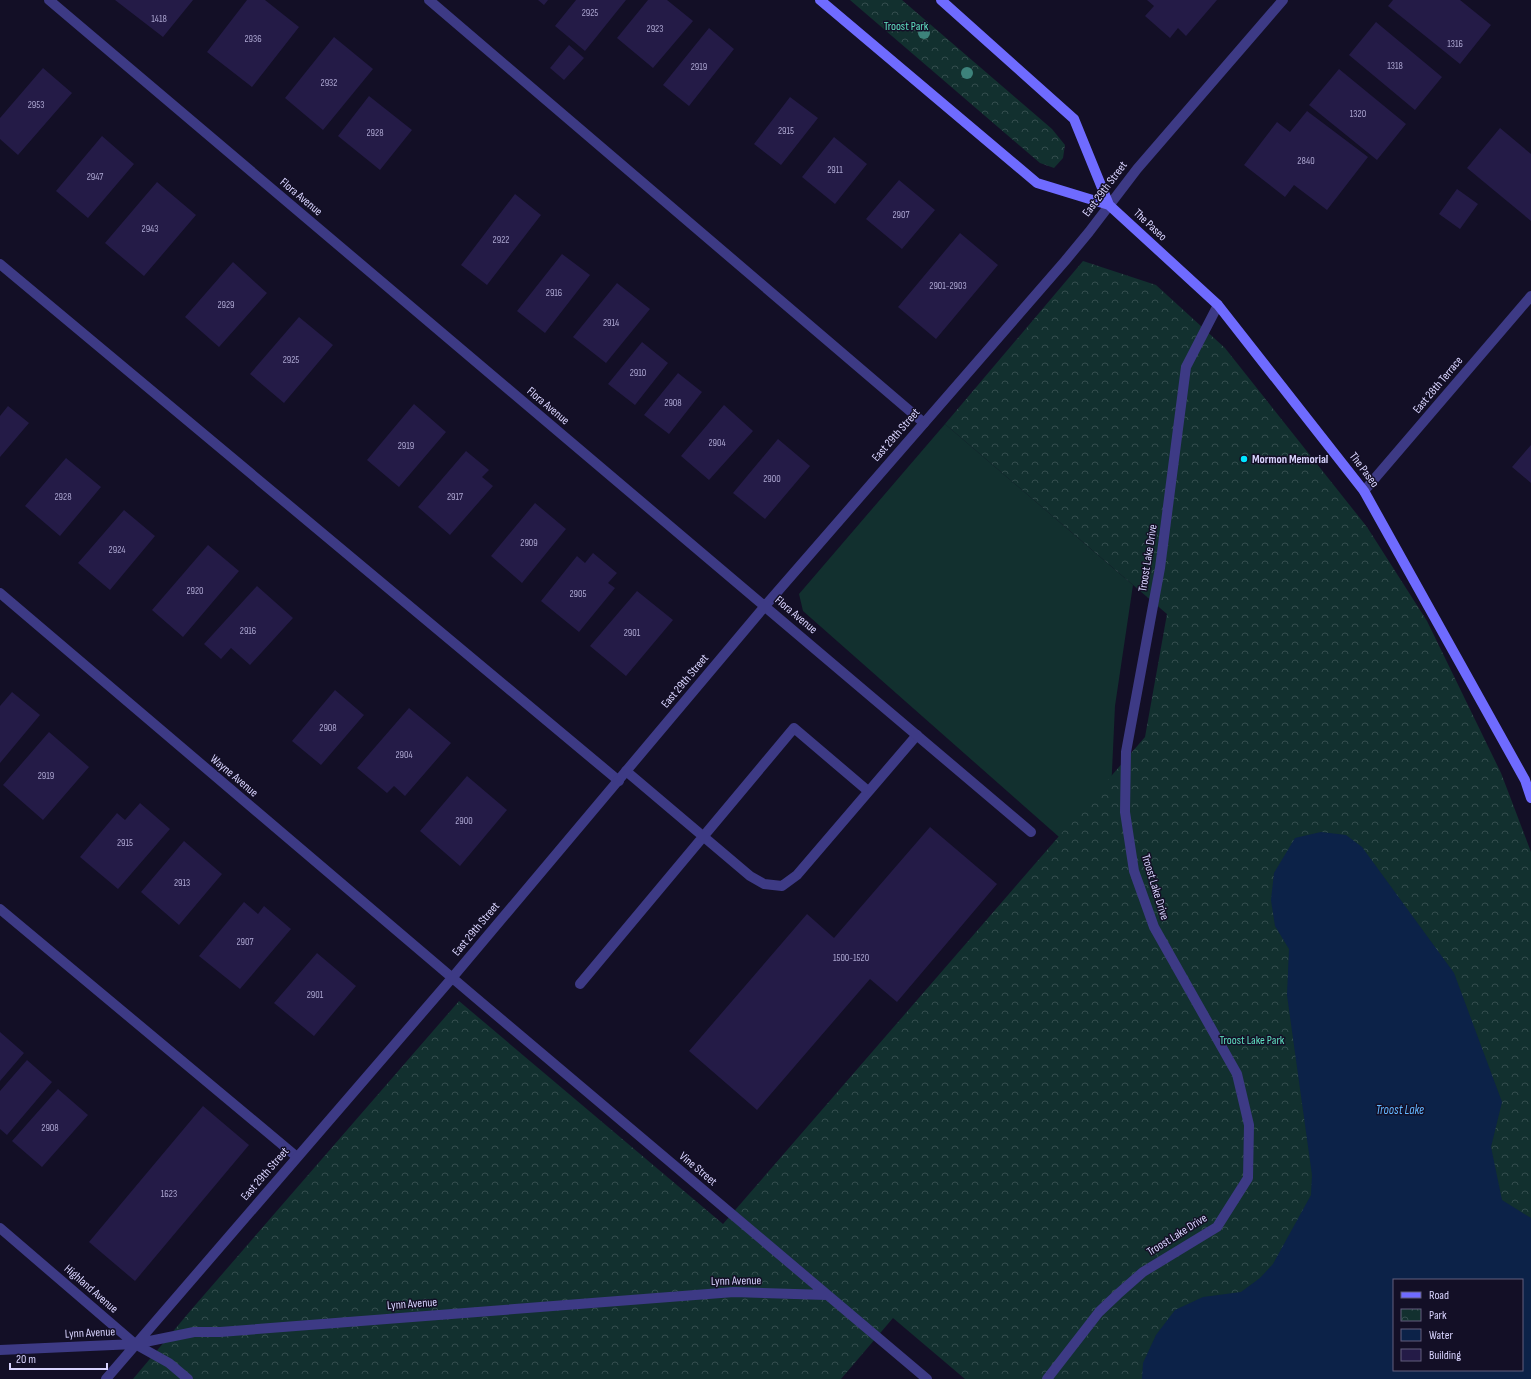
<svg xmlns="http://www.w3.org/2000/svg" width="1531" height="1379" font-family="'Sofia Sans Condensed',sans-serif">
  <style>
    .green { fill: #12302f }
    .park { fill: url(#park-crowns); fill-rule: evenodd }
    .water { fill: #0c2248; fill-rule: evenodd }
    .building { fill: #241b47 }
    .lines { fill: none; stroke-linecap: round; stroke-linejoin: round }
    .service { stroke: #3d3a85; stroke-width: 10 }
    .minor { stroke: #3d3a85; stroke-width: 10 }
    .secondary { stroke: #6f6bff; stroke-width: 10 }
    .tree { fill: #3d827b }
    .poi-dot { fill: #00e5ff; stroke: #130f26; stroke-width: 1.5 }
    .labels { text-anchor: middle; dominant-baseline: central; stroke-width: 3; stroke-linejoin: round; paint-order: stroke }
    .number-label { font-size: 10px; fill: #aca6d1 }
    .park-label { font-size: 12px; fill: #5fe0c0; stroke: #130f26 }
    .street-label { font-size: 12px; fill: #d9d4ff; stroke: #130f26 }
    .poi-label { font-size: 12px; font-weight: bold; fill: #d9d4ff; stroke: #130f26; text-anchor: start }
    .water-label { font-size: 13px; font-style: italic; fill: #62b6ff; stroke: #130f26 }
  </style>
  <defs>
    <pattern id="park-crowns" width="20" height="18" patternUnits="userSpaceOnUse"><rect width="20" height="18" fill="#12302f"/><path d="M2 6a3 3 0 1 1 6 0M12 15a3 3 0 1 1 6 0" fill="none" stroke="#344d4e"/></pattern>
  </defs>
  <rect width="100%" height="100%" fill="#130f26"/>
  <!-- green -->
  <path class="green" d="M 945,424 L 1133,585 L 1115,706 L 1111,793 L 1067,844 L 803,611 L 799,594 Z"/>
  <!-- park -->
  <path class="park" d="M 850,0 L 902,0 L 1052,129 L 1065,145 L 1063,158 L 1054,168 L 1040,163 Z
    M 1083,261 L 1156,285 L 1225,348 L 1367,527 L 1427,621 L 1501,773 L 1531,852 L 1531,1379 L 965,1379 L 893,1318 L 841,1379 L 133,1379 L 191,1310 L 459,1001 L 723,1224 L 1145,737 L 1167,614 L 945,424 ZM 1394,1280 L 1522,1280 L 1522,1370 L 1394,1370 Z"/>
  <!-- water -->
  <path class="water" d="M 1321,832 L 1346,835 L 1362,847 L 1454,973 L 1502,1102 L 1491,1147 L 1502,1200 L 1531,1218 L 1531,1379 L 1142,1379 L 1143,1363 L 1156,1335 L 1175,1310 L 1203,1297 L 1241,1292 L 1260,1278 L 1273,1264 L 1311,1195 L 1312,1175 L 1287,995 L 1289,949 L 1275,926 L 1271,900 L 1274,873 L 1295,838 ZM 1394,1280 L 1522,1280 L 1522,1370 L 1394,1370 Z"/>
  <!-- building -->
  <path class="building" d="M 115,0 L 193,0 L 163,37 Z
    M 247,0 L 265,0 L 299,27 L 252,87 L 207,52 Z
    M 538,0 L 548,0 L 544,5 Z
    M 576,0 L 626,0 L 585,51 L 555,26 Z
    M 648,0 L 667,0 L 693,21 L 653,68 L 617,38 Z
    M 1147,0 L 1217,0 L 1186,36 L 1178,28 L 1170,38 L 1145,16 L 1154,6 Z
    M 1393,0 L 1460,0 L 1491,25 L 1460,64 L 1388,6 Z
    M 1376,22 L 1442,77 L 1415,110 L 1349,55 Z
    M 709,28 L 734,49 L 689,106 L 663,85 Z
    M 334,37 L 373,69 L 323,130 L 285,98 Z
    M 569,45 L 584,58 L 564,80 L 550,68 Z
    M 43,68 L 72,93 L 18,155 L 0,139 L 0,118 Z
    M 1339,69 L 1406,124 L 1377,160 L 1309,105 Z
    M 369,96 L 412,130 L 380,170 L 338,136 Z
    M 790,97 L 818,118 L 781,165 L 754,144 Z
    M 1307,111 L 1368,157 L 1327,210 L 1294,185 L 1285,197 L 1244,165 L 1277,122 L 1290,132 Z
    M 1500,128 L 1531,154 L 1531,221 L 1467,168 Z
    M 102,136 L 134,164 L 88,218 L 56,191 Z
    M 834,137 L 867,164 L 835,204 L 802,177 Z
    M 899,180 L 935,210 L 902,249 L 866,219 Z
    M 157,182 L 196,215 L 144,276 L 105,243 Z
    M 1457,189 L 1478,204 L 1460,229 L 1439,214 Z
    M 515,194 L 541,215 L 487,285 L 461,265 Z
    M 960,233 L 998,265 L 936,339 L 898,307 Z
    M 562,254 L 590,275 L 545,333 L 517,311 Z
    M 233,262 L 267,293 L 219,347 L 185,317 Z
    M 617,283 L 650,309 L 606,363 L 573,337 Z
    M 299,317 L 333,345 L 284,403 L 250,374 Z
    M 642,342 L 668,363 L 635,405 L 608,384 Z
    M 678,373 L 702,392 L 669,434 L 644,415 Z
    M 414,404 L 446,432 L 399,487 L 367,460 Z
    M 724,405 L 753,431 L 709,480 L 681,456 Z
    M 8,406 L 29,423 L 0,457 L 0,416 Z
    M 778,439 L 810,466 L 765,519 L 733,493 Z
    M 1531,445 L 1531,483 L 1512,467 Z
    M 466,451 L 489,470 L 482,477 L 493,486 L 450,535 L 418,507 Z
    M 66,458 L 101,487 L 60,536 L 25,506 Z
    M 535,503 L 566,529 L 522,583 L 491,556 Z
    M 124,510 L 155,536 L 110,590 L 78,563 Z
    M 208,545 L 239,571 L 183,637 L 152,610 Z
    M 593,553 L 617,573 L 608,583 L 615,588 L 579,632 L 541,601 L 577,556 L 585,563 Z
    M 257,586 L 293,618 L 250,665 L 231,648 L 221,659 L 204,644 Z
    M 637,591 L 673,620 L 626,676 L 590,646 Z
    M 335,690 L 364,715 L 321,765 L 292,741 Z
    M 12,692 L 40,715 L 0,763 L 0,706 Z
    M 409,708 L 451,743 L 405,796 L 394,786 L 387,793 L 357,768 Z
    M 49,732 L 89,767 L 43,820 L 3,785 Z
    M 467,776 L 507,810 L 460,866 L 420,831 Z
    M 140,803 L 170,829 L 118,889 L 80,857 L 117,813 L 125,820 Z
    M 930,827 L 997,884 L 897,1002 L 870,979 L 757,1110 L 689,1051 L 807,914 L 834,938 Z
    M 184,841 L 222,874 L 179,925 L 141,892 Z
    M 244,902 L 258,914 L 264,906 L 291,929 L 240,989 L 199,956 Z
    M 317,953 L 356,986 L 314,1036 L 274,1003 Z
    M 0,1032 L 24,1053 L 0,1081 Z
    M 27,1060 L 52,1082 L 7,1135 L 0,1129 L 0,1091 Z
    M 58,1089 L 88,1115 L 42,1167 L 12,1141 Z
    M 203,1106 L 249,1145 L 135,1281 L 89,1242 Z"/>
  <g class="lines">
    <!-- service -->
    <path class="service" d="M 429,0 L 924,423
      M 0,264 L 619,781
      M 626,771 L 750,876 L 764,884 L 782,886 L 797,875 L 917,735
      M 0,909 L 297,1157
      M 580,984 L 794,728 L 868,791"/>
    <!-- minor -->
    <path class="minor" d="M 49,0 L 1031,832
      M 1364,491 L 1531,296
      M 0,593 L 476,998 L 927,1379
      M 0,1228 L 135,1344 L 169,1363 L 188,1379
      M 0,1350 L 135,1344 L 194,1332 L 220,1332 L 734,1292 L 827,1295
      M 106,1379 L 452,978 L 765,606 L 1065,261 L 1089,232 L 1137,169 L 1283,0
      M 1047,1379 L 1099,1312 L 1118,1294 L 1143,1272 L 1217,1227 L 1248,1178 L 1249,1125 L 1237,1074 L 1154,927 L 1134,871 L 1125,812 L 1126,752 L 1160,568 L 1186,367 L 1218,305"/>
    <!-- secondary -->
    <path class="secondary" d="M 820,0 L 1037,183 L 1109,205
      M 941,0 L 1074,119 L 1109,205 L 1218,305 L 1364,491 L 1525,780 L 1531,798"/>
  </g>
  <!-- trees -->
  <g class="tree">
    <circle cx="924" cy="33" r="6"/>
    <circle cx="967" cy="73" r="6"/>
  </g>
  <!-- markers -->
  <circle class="poi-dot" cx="1244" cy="459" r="4"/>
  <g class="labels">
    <!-- number labels -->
    <g class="number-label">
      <text x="590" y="13">2925</text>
      <text x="159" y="19">1418</text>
      <text x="655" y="29">2923</text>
      <text x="253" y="39">2936</text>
      <text x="1455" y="44">1316</text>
      <text x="1395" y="66">1318</text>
      <text x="699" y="67">2919</text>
      <text x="329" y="83">2932</text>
      <text x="36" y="105">2953</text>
      <text x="1358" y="114">1320</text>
      <text x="786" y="131">2915</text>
      <text x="375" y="133">2928</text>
      <text x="1306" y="161">2840</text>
      <text x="835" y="170">2911</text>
      <text x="95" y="177">2947</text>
      <text x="901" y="215">2907</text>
      <text x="150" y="229">2943</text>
      <text x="501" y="240">2922</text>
      <text x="948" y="286">2901-2903</text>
      <text x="554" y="293">2916</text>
      <text x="226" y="305">2929</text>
      <text x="611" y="323">2914</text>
      <text x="291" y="360">2925</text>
      <text x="638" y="373">2910</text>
      <text x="673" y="403">2908</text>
      <text x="717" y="443">2904</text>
      <text x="406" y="446">2919</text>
      <text x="772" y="479">2900</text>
      <text x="63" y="497">2928</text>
      <text x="455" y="497">2917</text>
      <text x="529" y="543">2909</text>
      <text x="117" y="550">2924</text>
      <text x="195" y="591">2920</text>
      <text x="578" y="594">2905</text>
      <text x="248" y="631">2916</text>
      <text x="632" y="633">2901</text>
      <text x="328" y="728">2908</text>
      <text x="404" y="755">2904</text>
      <text x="46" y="776">2919</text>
      <text x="464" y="821">2900</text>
      <text x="125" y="843">2915</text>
      <text x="182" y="883">2913</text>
      <text x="245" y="942">2907</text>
      <text x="851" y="958">1500-1520</text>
      <text x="315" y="995">2901</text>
      <text x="50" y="1128">2908</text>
      <text x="169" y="1194">1623</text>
    </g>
    <!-- park labels -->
    <g class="park-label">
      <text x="906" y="26">Troost Park</text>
      <text x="1252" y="1040">Troost Lake Park</text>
    </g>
    <!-- street labels -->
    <g class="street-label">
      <text transform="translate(1105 189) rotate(-53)">East 29th Street</text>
      <text transform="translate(301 197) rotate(40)">Flora Avenue</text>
      <text transform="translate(1150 225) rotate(43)">The Paseo</text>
      <text transform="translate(1438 385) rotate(-50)">East 28th Terrace</text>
      <text transform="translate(548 406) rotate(40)">Flora Avenue</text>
      <text transform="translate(896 435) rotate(-49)">East 29th Street</text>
      <text transform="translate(1364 470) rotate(53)">The Paseo</text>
      <text transform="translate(1148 558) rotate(-81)">Troost Lake Drive</text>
      <text transform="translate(796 615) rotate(40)">Flora Avenue</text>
      <text transform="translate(685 681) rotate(-50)">East 29th Street</text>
      <text transform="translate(234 776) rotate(40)">Wayne Avenue</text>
      <text transform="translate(1155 887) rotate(73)">Troost Lake Drive</text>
      <text transform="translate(476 929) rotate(-50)">East 29th Street</text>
      <text transform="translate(698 1169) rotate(40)">Vine Street</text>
      <text transform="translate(265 1174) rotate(-49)">East 29th Street</text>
      <text transform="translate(1177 1235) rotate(-32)">Troost Lake Drive</text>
      <text transform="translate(736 1281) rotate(-1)">Lynn Avenue</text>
      <text transform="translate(91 1289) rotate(41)">Highland Avenue</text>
      <text transform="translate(412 1304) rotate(-4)">Lynn Avenue</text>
      <text transform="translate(90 1333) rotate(-3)">Lynn Avenue</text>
    </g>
    <!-- poi labels -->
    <g class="poi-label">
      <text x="1252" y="459">Mormon Memorial</text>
    </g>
    <!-- water labels -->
    <g class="water-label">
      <text x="1400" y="1110">Troost Lake</text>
    </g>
  </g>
  <!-- legend -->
  <rect x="1393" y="1279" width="130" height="92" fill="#130f26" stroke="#625e7d"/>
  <rect x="1401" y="1292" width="20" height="6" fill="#6f6bff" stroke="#625e7d"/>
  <text x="1429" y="1299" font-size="12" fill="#d9d4ff">Road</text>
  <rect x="1401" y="1309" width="20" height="12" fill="url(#park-crowns)" stroke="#625e7d"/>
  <text x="1429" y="1319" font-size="12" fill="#d9d4ff">Park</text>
  <rect x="1401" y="1329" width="20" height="12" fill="#0c2248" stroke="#625e7d"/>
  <text x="1429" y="1339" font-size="12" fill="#d9d4ff">Water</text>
  <rect x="1401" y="1349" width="20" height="12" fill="#241b47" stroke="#625e7d"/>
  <text x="1429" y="1359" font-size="12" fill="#d9d4ff">Building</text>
  <!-- scale -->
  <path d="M10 1363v6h97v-6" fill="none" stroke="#d9d4ff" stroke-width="2"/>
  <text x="16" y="1363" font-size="12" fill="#d9d4ff" stroke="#130f26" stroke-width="3" paint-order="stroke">20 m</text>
</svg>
